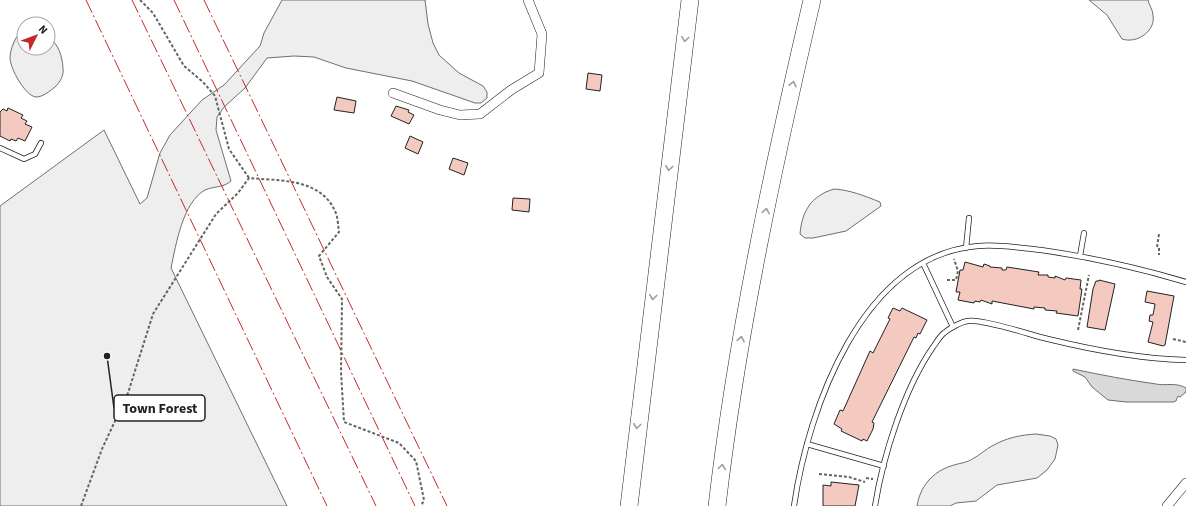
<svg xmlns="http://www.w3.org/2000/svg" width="1186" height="506" font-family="'Source Sans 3',sans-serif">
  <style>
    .green { fill: #eee; stroke: #6f6f6f }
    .water { fill: #d9d9d9; stroke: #6f6f6f }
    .building { fill: #f3c9c0; stroke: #222 }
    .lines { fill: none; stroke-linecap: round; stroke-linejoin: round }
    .lane-casing { stroke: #222; stroke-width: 6 }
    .street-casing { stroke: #222; stroke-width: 10 }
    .highway-casing { stroke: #222; stroke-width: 18 }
    .path { stroke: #646464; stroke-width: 2; stroke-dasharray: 3 2; stroke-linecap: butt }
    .lane { stroke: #fff; stroke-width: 4.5 }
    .street { stroke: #fff; stroke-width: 9 }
    .highway { stroke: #fff; stroke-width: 17 }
    .power { stroke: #c62828; stroke-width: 1; stroke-dasharray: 14 3 2 3; stroke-linecap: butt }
    .oneway { stroke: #9c9c9c }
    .leader { fill: none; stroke: #222; stroke-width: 1.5 }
    .callout-dot { fill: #222; stroke: #fff; stroke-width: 1.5 }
    .callout { fill: #fff; stroke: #222; stroke-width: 1.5 }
    .callout-label { font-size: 14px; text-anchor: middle; font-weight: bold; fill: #222 }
  </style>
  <rect width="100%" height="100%" fill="#fff"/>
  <!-- green -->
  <path class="green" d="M 282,0 L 425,0 L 428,24 L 433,43 L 439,55 L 459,73 L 483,86 L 487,92 L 487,98 L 481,103 L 475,103 L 412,81 L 346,68 L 314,57 L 294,56 L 267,58 L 245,88 L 224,107 L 217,117 L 216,130 L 231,181 C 223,188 214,186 205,190 C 183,202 176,244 171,268 L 287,506 L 0,506 L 0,206 L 104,130 L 140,204 L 147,198 L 160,153 L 170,135 L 202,100 L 224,85 L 260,46 L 264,33 Z
    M 1089,0 L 1148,0 C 1149,5 1153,10 1153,15 C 1156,31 1137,44 1122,39 L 1107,15 Z
    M 24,29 L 24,48 L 48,48 L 48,37 C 59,44 62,56 63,68 C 64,76 60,82 55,87 C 50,91 43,97 36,97 C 25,96 10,68 10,58 C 10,49 16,34 24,29 Z
    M 834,189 C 850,190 865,196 880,202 L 881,206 L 846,231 L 813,238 L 805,238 L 800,234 C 802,211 811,196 834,189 Z
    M 1036,434 L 1050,436 L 1056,439 L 1058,445 L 1055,459 L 1047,470 L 1037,478 L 997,485 L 976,501 L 956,503 L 950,506 L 917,506 C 920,487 932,472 951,466 C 959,463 967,463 974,458 C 980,455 986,449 992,446 C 1006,438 1020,435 1036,434 Z"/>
  <!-- water -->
  <path class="water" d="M 1073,369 C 1101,375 1128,380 1156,384 C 1166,386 1176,382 1186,388 L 1186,392 L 1180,397 L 1178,396 L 1176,401 L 1173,402 L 1126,402 L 1108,400 L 1092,387 L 1085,377 L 1073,371 Z"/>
  <!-- building -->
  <path class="building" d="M 588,73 L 602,75 L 600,91 L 586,89 Z
    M 337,97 L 356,101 L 354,113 L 334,110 Z
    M 396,106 L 409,110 L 408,112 L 414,115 L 409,124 L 391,116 Z
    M 8,108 L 23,115 L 21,118 L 27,121 L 25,124 L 32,127 L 25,141 L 18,138 L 16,141 L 11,139 L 10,141 L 0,136 L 0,112 L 3,109 L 7,111 Z
    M 410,136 L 423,142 L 418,154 L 405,148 Z
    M 453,158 L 468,163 L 464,175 L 449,169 Z
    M 513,198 L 530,199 L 529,212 L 512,210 Z
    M 965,262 L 983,267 L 984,264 L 990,266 L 990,267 L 1002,268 L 1002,270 L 1006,270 L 1007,267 L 1039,272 L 1038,275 L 1048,275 L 1048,277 L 1055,278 L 1055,276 L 1065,280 L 1066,278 L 1081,280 L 1080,289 L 1082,289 L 1078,316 L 1056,313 L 1057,311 L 1045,310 L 1045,308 L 1034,307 L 1034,309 L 992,301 L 992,304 L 981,300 L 980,302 L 975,301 L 974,303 L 958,300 L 960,292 L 956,292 L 960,270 L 963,270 Z
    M 1099,280 L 1115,284 L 1105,330 L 1087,327 L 1093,289 L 1096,281 L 1099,281 Z
    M 1147,291 L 1174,296 L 1165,345 L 1163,346 L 1148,342 L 1153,322 L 1149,321 L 1150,315 L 1153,315 L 1155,304 L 1145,302 Z
    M 893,308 L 900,311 L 902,308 L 927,320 L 920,334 L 918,333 L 916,338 L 914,337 L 872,422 L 874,423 L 873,429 L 867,441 L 863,439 L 862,441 L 841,431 L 842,429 L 834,424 L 840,410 L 843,411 L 870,351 L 873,353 L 890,319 L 888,318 Z
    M 831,482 L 859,485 L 855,506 L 823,506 L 823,485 L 831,486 Z"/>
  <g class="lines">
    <defs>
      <path id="lane" d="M 0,148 L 24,159 L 35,154 L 41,143
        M 966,248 L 969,218
        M 1080,256 L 1084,233
        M 923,263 L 953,327
        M 807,444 L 884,466
        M 794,506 C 808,409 862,255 978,246 C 999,244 1020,248 1041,250 C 1090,257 1139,268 1186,282
        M 875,506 C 883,456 904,389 933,347 C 936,343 940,336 944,333 C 950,328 961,322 968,321 C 983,319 1031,335 1048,339 C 1093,350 1140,359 1186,360"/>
      <path id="street" d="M 393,93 L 440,110 L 460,115 L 480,114 L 511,90 L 539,73 L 542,34 L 528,0
        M 1167,506 L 1186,483"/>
      <path id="highway" d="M 629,506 L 690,0
        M 717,506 C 737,335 773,167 812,0"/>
    </defs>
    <!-- lane casing -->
    <use href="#lane" class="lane-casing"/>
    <!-- street casing -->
    <use href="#street" class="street-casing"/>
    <!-- highway casing -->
    <use href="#highway" class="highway-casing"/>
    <!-- path -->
    <path class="path" d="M 140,0 L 153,13 L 184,66 L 203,82 L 215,96 L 229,149 L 249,178
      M 1157,247 L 1159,234
      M 1159,248 L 1159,255
      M 947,280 L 956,280 L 958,271 L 954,259
      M 1078,330 L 1089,275
      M 1173,339 L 1186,342
      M 819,474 L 849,477 L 865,482
      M 866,478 L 873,479
      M 81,506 L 102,449 L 128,393 L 153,314 L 216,214 L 238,193 L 249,178 C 280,181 320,178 335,211 C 338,217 338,226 339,232 L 319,256 L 327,277 L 342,299 L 341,372 L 344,422 L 399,443 L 416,461 L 424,500 L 421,506"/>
    <!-- lane -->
    <use href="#lane" class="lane"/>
    <!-- street -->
    <use href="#street" class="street"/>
    <!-- highway -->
    <use href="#highway" class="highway"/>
    <!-- power -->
    <path class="power" d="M 86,0 L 327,506
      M 132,0 L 376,506
      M 174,0 L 415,506
      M 204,0 L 447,506"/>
  </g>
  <!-- one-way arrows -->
  <defs><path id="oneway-chevron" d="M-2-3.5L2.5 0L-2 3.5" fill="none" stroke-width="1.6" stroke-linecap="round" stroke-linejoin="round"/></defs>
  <g class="oneway">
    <use href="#oneway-chevron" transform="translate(685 39) rotate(98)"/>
    <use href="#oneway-chevron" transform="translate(793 84) rotate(-78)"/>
    <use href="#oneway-chevron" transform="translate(669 168) rotate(97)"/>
    <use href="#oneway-chevron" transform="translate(766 211) rotate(-79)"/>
    <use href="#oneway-chevron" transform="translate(653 297) rotate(97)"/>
    <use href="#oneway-chevron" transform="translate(741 339) rotate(-80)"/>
    <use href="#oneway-chevron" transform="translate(637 426) rotate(97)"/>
    <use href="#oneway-chevron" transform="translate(722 467) rotate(-82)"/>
  </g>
  <!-- callouts -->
  <path class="leader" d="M107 356L114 408"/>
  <circle class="callout-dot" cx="107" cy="356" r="4"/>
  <rect class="callout" x="114" y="395" width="91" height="26" rx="4"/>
  <g class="callout-label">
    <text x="160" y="413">Town Forest</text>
  </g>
  <!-- north arrow -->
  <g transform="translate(36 36) rotate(48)"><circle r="19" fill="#ffffff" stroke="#a7a7a7"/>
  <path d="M0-3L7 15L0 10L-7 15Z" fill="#c62828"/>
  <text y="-6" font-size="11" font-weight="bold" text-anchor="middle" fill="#222222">N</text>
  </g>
</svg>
